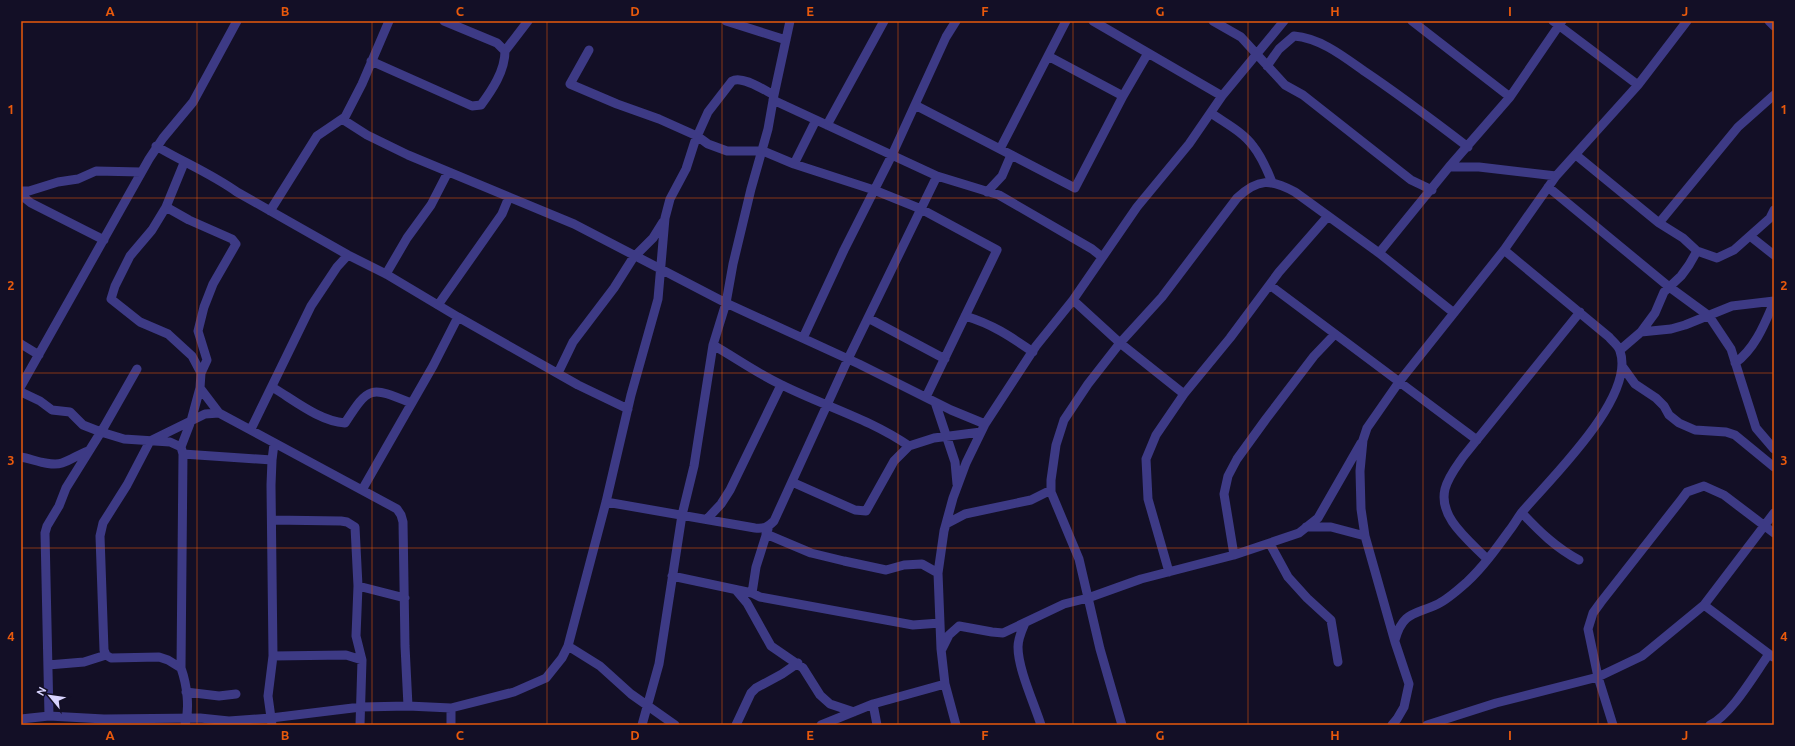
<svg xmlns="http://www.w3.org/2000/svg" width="1795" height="746" font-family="Ubuntu,sans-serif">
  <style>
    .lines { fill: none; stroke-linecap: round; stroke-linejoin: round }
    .minor { stroke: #3d3a85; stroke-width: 9 }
    .grid { fill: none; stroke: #e8590c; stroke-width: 1; stroke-opacity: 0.55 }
    .neatline { fill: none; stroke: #e8590c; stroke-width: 1.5 }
    .grid-label { font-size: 13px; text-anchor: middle; font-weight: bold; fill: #e8590c }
  </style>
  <rect width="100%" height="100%" fill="#130f26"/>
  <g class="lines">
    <!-- minor -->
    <path class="minor" d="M 726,21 L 786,40
      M 1093,21 L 1222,96
      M 1213,21 L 1241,37 L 1285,85 L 1303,95 L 1411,180 L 1432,190
      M 1412,21 L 1510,97
      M 1553,21 L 1638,85
      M 1769,21 L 1774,26
      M 589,50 L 570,84 L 617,104 L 659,119 L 697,136 L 708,144 L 727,151 L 763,151 L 794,164 L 874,190 L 921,209 L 997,250 L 926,397
      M 505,51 L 528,21
      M 1048,56 L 1123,96
      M 371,61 L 472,106 L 481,105 C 492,90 505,71 505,51 L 497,43 L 444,21
      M 1267,66 L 1279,49 L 1294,36 C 1320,38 1343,56 1364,71 C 1400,95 1434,121 1468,147
      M 773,100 L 937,176 L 999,195 L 1092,249 L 1102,257
      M 915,105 L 1075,188 L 1123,96 L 1148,53
      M 1211,113 C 1225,123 1243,132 1253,146 C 1262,157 1267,170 1272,182
      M 342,119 L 367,135 L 408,155 L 574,224 L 726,303 L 859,364 L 951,410 L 985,424
      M 827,125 L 884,21
      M 156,146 C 183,162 212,174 237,192 L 348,255 L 386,274 L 458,317 L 578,385 L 628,409
      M 1000,149 L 1066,21
      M 1576,155 L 1659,223 L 1683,238 L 1697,251 L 1717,258 L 1734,250 L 1770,218 L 1774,210
      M 184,163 L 166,207 L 189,220 L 232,239 L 236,244 L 213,284 L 204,307 L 198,331 L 207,360 L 201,373
      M 794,164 L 816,120
      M 1449,167 L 1479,167 L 1556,176
      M 1548,187 L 1668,286 L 1709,316 L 1731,349 L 1756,428 L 1774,449
      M 21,191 L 29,191 L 58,182 L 78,179 L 96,171 L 141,172
      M 987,192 L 1002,176 L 1011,155
      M 21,195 L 31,203 L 104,240
      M 166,207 L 152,230 L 130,256 L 115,286 L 111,299 L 140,322 L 168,334 L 192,356 L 201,373 L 200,388 L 219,413 L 397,509 L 401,515 L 403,522 L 405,646 L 408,706
      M 270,211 L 317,136 L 345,117 L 362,84 L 389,21
      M 1659,223 L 1738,127 L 1774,95
      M 1750,236 L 1774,255
      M 1379,253 L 1449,167 L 1510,97 L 1562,21
      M 386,274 L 407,238 L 431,205 L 448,172
      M 1271,286 L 1477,440
      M 1073,300 L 1120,343 L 1184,394
      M 438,305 L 502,214 L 509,197
      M 965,316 C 992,324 1010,336 1033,352
      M 868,318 L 945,359
      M 1641,332 L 1671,329 L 1685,325 L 1732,306 L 1774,301
      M 803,338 L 844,250 L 892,155 L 946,37 L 956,21
      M 21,344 L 39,355
      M 713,345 C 736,358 758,374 782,385 C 824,406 870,419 909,446 L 934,438 L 981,432
      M 1620,350 L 1641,332 L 1655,313 L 1664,292 L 1681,276 L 1689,265 L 1697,251
      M 1735,363 C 1755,349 1765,323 1774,302
      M 1622,366 L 1635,384 L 1656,398 L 1664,406 L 1669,415 L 1679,423 L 1695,430 L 1726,432 L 1735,435 L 1774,467
      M 558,373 L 573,342 L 614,288 L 633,258 L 653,238 L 663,222
      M 21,386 L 149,159 L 163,138 L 193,102 L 237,21
      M 272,387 C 294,400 319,421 345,423 C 369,386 370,386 411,403
      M 21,392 L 40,401 L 52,410 L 70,412 L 83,425 L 101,432 L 124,439 L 170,442 L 181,447 L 183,454 L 181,668 C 187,685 190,708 185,725
      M 935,402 L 955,462 L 957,484
      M 251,429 L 311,306 L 337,267 L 348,255
      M 181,447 L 191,421 L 200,388
      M 183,454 L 272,460
      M 21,457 C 33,459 50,467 62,463 C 71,460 79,454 88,451
      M 792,482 L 855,510 L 866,511 L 894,461 L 909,446
      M 362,490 L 433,366 L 458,317
      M 606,502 L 755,528 C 764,529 768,527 774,521 L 848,359 L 937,176
      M 1522,513 C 1539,531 1556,548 1579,560
      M 707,519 L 721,504 L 730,490 L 781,385
      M 272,520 L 341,521 L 347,522 L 355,527 L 358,586 L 356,636 L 362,660 L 360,725
      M 946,524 L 965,514 L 1031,500 L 1051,490
      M 1306,527 L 1331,527 L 1365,536
      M 766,534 L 811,553 L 844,561 L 886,570 L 904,565 L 922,564 L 938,573
      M 1270,544 L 1288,577 L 1307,598 L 1331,620 L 1338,662
      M 1234,555 L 1224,494 L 1228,476 L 1237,459 L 1266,419 L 1314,356 L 1335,334
      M 1487,559 C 1470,541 1438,518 1445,489 C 1448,477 1456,467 1463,457 L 1580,312
      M 1169,572 L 1148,499 L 1146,459 L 1156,435 L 1184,394 L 1230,338 L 1279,272 L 1328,216
      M 672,576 L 752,593 L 760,597 L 913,625 L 940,623
      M 358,586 L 405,598
      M 736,590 L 747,603 L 771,646 L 803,668 L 820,695 L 830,704 L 854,712
      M 752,593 L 756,567 L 768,529
      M 1704,605 L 1773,657
      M 1025,623 C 1022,630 1018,638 1018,647 C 1018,669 1034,703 1041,725
      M 1395,640 C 1403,611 1415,615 1438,604 C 1448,599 1458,590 1467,582 C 1483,567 1496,549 1509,531 C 1514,525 1518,517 1523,511 C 1551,478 1636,397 1620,351 C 1619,346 1612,341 1609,337 L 1504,250
      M 568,646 L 600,666 L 631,694 L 675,725
      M 942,649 L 949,635 L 959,626 L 992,632 L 1003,633 L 1064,604 L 1088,598 L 1141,579 L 1234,555 L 1299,533 L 1318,518 L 1361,443
      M 273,656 L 346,655 L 362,660
      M 48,665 L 84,662 L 106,655
      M 181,668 L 168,660 L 159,657 L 111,658 L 106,655 L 104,650 L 100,536 L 103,523 L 127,485 L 150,441 L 205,414 L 219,413
      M 186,692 L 219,696 L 236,694
      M 873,704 L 877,725
      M 49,716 L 45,533 L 47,526 L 59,506 L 66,488 L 104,427 L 137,369
      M 21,719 L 49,716 L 104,719 L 200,718 L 229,721 L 271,718 L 361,707 L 408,706 L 451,708 L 514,692 L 546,678 L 562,658 L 568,646 L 606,502 L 631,395 L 658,299 L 665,218 L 670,199 L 686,169 L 695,141 L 708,112 L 732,81 C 742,75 764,90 774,95
      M 272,725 L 268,696 L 273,656 L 271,485 L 272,460 L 274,444
      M 451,725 L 451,708
      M 642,725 L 659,664 L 682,515 L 694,466 L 713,345 L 726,303 L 733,264 L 751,189 L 768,129 L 774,95 L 790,21
      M 736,725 L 751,693 L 756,688 L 782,674 L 798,663
      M 821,725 L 873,704 L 945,684
      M 956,725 L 945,684 L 941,649 L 938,573 L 944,531 L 953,498 L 966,463 L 985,424 L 1036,346 L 1073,300 L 1137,207 L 1189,144 L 1222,96 L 1284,21
      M 1122,725 L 1100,649 L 1079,559 L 1051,492 L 1051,480 L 1056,445 L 1064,420 L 1088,384 L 1120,343 L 1162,297 L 1237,198 C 1258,178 1271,179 1295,192 L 1379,253 L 1454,313
      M 1392,725 L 1397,719 L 1404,707 L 1409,684 L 1395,642 L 1365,536 L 1361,509 L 1360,471 L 1363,440 L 1367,428 L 1399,382 L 1504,250 L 1556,176 L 1638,85 L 1687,21
      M 1427,725 L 1496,703 L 1598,677 L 1642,656 L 1704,605 L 1774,513
      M 1613,725 L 1598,677 L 1588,629 L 1593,613 L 1601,602 L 1681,500 L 1687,492 L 1704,486 L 1724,495 L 1774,533
      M 1710,725 C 1732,714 1754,675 1769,654"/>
  </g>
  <!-- grid -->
  <path class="grid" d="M 197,21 L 197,725M 372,21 L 372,725M 547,21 L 547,725M 722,21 L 722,725M 898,21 L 898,725M 1073,21 L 1073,725M 1248,21 L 1248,725M 1423,21 L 1423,725M 1598,21 L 1598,725M 21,198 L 1774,198M 21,373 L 1774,373M 21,548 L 1774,548"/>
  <!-- border -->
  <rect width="1795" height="746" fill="none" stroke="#130f26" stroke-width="44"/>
  <!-- north arrow -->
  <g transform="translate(50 696) rotate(299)" stroke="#130f26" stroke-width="3" paint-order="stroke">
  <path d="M0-3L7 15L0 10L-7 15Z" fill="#d9d4ff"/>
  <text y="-6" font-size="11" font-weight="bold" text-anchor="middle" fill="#d9d4ff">N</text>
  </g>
  <rect x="22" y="22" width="1751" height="702" class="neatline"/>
  <g class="grid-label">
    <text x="110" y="16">A</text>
    <text x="285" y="16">B</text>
    <text x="460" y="16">C</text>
    <text x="635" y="16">D</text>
    <text x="810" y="16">E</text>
    <text x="985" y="16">F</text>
    <text x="1160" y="16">G</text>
    <text x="1335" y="16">H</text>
    <text x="1510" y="16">I</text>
    <text x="1685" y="16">J</text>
    <text x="11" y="114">1</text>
    <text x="1784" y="114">1</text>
    <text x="11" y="290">2</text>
    <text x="1784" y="290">2</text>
    <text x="11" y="465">3</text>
    <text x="1784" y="465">3</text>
    <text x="11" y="641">4</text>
    <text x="1784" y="641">4</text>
    <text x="110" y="740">A</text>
    <text x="285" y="740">B</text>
    <text x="460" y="740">C</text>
    <text x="635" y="740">D</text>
    <text x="810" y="740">E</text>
    <text x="985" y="740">F</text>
    <text x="1160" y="740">G</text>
    <text x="1335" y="740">H</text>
    <text x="1510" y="740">I</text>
    <text x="1685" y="740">J</text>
  </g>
</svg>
